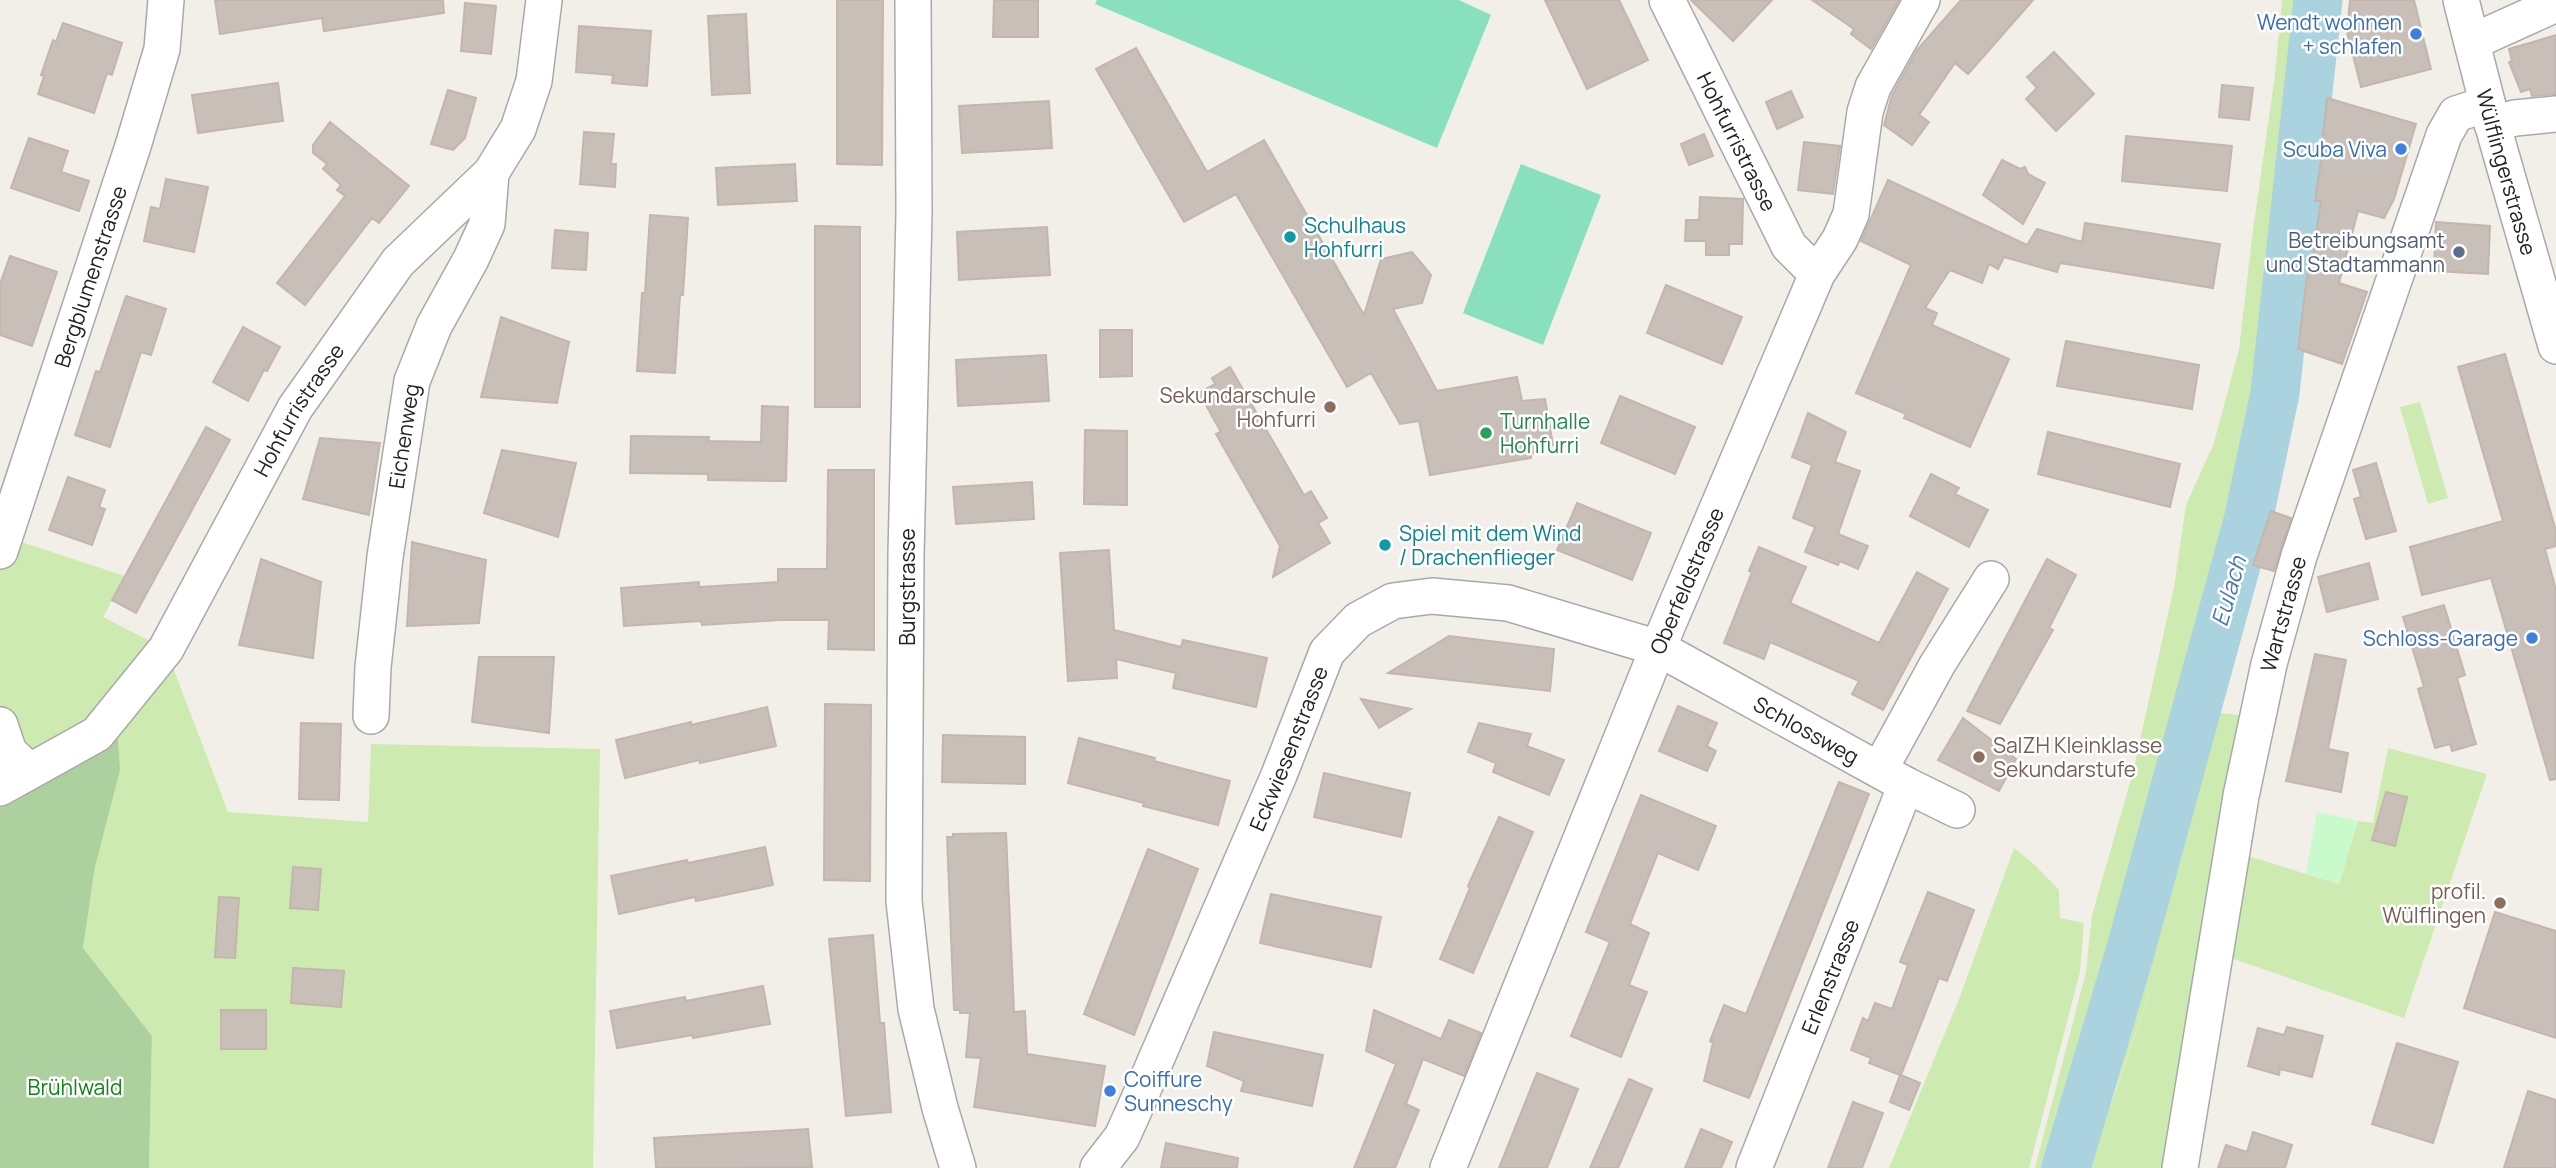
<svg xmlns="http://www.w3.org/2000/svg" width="2556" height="1168" font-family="Manrope,sans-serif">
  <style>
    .grass { fill: #cdebb0 }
    .forest { fill: #add19e }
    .park { fill: #c8facc }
    .pitch { fill: #88e0be }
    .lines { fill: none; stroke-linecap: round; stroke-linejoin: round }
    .river { stroke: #aad3df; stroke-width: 49 }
    .building { fill: #c7bfb8; stroke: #c4b6ab; stroke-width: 2 }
    .minor-casing { stroke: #a9a9a9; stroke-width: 38 }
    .minor { stroke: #fff; stroke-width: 35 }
    .shop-dot { fill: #3f7fe0; stroke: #fff; stroke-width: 2.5 }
    .culture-dot { fill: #0f9aa8; stroke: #fff; stroke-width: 2.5 }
    .service-dot { fill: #5c6f8a; stroke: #fff; stroke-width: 2.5 }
    .education-dot { fill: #8d6e63; stroke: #fff; stroke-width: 2.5 }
    .leisure-dot { fill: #2e9e5b; stroke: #fff; stroke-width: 2.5 }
    .labels { text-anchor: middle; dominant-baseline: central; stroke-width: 5; stroke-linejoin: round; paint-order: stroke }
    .shop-label { font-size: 21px; fill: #366cbe; stroke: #fff; text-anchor: end }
    .street-label { font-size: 21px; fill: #222; stroke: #fff }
    .culture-label { font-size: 21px; fill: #0d838f; stroke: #fff; text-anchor: start }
    .service-label { font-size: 21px; fill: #4e5e75; stroke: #fff; text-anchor: end }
    .education-label { font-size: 21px; fill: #785e54; stroke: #fff; text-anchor: end }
    .leisure-label { font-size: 21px; fill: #27864d; stroke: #fff; text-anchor: start }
    .park-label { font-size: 21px; fill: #0c8416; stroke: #fff }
    .water-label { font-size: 23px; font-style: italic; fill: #4a7aab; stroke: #fff }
  </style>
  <rect width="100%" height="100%" fill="#f2efe9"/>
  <!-- grass -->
  <path class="grass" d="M 2282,0 L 2309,0 L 2257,427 L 2189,698 L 2209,713 L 2201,762 L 2210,712 L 2250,716 L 2172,1168 L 2088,1168 L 2171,935 L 2087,1168 L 2035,1168 L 2086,972 L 2092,915 L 2133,772 L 2174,587 L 2186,505 L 2214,443 L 2239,349 L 2253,230 L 2275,75 Z
    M 2420,402 L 2448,498 L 2428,504 L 2400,407 Z
    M 0,535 L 125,576 L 103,617 L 166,649 L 228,812 L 368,822 L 371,744 L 600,749 L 593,1168 L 149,1168 L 152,1036 L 83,948 L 95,867 L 0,788 Z
    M 2388,748 L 2487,774 L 2404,1018 L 2225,956 L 2238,853 L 2339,884 L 2358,821 L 2373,823 Z
    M 2014,848 L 2036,866 L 2059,890 L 2060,918 L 2084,923 L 2080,972 L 2029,1168 L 1889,1168 L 1959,999 Z"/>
  <!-- forest -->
  <path class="forest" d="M 116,712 L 120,770 L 95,867 L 83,948 L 152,1036 L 149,1168 L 0,1168 L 0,725 L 29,771 Z"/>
  <!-- park -->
  <path class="park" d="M 2317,812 L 2358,821 L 2339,884 L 2306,873 Z"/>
  <!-- pitch -->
  <path class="pitch" d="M 1097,0 L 1459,0 L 1491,15 L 1437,148 L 1095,4 Z
    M 1521,164 L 1601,195 L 1543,345 L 1463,313 Z"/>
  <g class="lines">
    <!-- river -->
    <path class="river" d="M 2066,1168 L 2130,952 L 2248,521 L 2275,393 L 2318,0"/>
  </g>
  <!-- building -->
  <path class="building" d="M 215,0 L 443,0 L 444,13 L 324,31 L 322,18 L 220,34 Z
    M 837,0 L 883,0 L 882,165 L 837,164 Z
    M 994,0 L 1038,0 L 1038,37 L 993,37 Z
    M 1545,0 L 1619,0 L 1648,60 L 1587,89 Z
    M 1691,0 L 1772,0 L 1733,41 Z
    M 1812,0 L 1899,0 L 1871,49 L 1851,34 L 1854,29 Z
    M 1961,0 L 2033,0 L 1968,74 L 1955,63 L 1919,115 L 1929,122 L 1912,145 L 1884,125 L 1892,95 L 1917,50 Z
    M 2350,0 L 2414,0 L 2431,69 L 2361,87 L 2347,32 Z
    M 465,3 L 496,6 L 491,54 L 461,51 Z
    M 746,14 L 750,93 L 712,95 L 708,16 Z
    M 63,23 L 122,43 L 112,75 L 107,73 L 94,113 L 38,94 L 44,76 L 41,75 L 53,40 L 56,42 Z
    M 579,26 L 651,31 L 647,86 L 612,83 L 613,75 L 576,72 Z
    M 2556,35 L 2556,94 L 2532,96 L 2530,89 L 2521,92 L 2509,62 L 2512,61 L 2509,49 Z
    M 1136,48 L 1207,172 L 1264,140 L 1364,315 L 1381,259 L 1412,252 L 1431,275 L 1422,303 L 1393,309 L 1437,391 L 1517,377 L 1522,401 L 1545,399 L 1553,445 L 1531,454 L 1531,458 L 1430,475 L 1419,421 L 1400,424 L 1371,373 L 1347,387 L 1236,194 L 1184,222 L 1096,69 Z
    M 2054,52 L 2094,94 L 2056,131 L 2026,99 L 2037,88 L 2027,77 Z
    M 278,83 L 283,121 L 198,133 L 192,95 Z
    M 2222,85 L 2253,88 L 2249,120 L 2219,117 Z
    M 448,90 L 476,98 L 465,138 L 453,150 L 431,144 Z
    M 1791,91 L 1803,117 L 1777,129 L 1766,102 Z
    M 2327,98 L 2416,124 L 2394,199 L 2384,218 L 2358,211 L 2339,283 L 2367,292 L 2342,364 L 2298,349 L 2309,262 L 2312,262 L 2321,201 L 2315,201 L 2325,135 L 2323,135 Z
    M 1049,101 L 1052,148 L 962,153 L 959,106 Z
    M 330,122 L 409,186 L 379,223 L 372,218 L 305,305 L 277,283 L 345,196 L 337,190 L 341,185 L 323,169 L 327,164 L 313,153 L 313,145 Z
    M 584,132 L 614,134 L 611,164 L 616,164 L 615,187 L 580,184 Z
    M 1704,134 L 1713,156 L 1689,165 L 1681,144 Z
    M 2126,136 L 2232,146 L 2227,191 L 2122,181 Z
    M 29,138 L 68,151 L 61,172 L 89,181 L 79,211 L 11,188 Z
    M 1804,142 L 1840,146 L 1833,194 L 1798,190 Z
    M 2002,160 L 2020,169 L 2025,167 L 2028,174 L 2045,183 L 2023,224 L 1983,195 Z
    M 795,164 L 797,201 L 718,205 L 716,168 Z
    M 166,179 L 208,187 L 194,252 L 144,241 L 151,207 L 160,209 Z
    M 1888,180 L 2027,245 L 2037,229 L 2082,242 L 2085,223 L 2220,244 L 2213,288 L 2060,263 L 2057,272 L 2004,257 L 1998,269 L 1989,264 L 1982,283 L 1950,270 L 1925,308 L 1937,313 L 1932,325 L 2009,359 L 1970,447 L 1904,418 L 1906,414 L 1856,393 L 1911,265 L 1861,241 Z
    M 1700,197 L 1743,199 L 1742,244 L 1729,244 L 1729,255 L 1706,255 L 1706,241 L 1685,241 L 1686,220 L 1699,220 Z
    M 650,215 L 688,218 L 683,295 L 680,295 L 675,373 L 637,371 L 642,293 L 645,293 Z
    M 2436,222 L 2490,226 L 2488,274 L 2434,271 Z
    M 815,226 L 860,227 L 860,407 L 815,407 Z
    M 1047,227 L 1050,275 L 959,280 L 957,232 Z
    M 555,230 L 588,233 L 586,270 L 552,268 Z
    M 10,256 L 57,272 L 32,346 L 0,335 L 0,284 Z
    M 1666,285 L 1742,317 L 1722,364 L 1647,333 Z
    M 126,296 L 166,309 L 151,355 L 141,352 L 110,447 L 75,435 L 96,371 L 100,372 Z
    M 501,317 L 569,342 L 557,403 L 481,397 Z
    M 243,327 L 280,347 L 267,371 L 264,370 L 248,401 L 213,382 Z
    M 1100,330 L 1132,330 L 1132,376 L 1100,377 Z
    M 2066,341 L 2199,365 L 2192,409 L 2057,386 Z
    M 2505,354 L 2556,531 L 2556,546 L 2545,549 L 2556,590 L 2556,779 L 2550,780 L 2491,578 L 2422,595 L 2410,547 L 2503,521 L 2458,367 Z
    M 1046,355 L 1049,401 L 958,406 L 956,360 Z
    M 1230,367 L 1304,495 L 1311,491 L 1327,518 L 1318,523 L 1330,543 L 1273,577 L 1280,546 L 1216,434 L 1221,432 L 1199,393 L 1215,384 L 1212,378 Z
    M 1620,396 L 1695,427 L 1675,474 L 1601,443 Z
    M 762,406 L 788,407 L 786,481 L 708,480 L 708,474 L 630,473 L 631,436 L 709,437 L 708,441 L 761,442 Z
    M 1808,413 L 1846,432 L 1835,462 L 1860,471 L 1838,534 L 1868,546 L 1858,569 L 1840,561 L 1838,565 L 1805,552 L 1815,527 L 1793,518 L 1812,465 L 1792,457 Z
    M 206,427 L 230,440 L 136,613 L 112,600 Z
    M 1085,430 L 1127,431 L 1127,505 L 1084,504 Z
    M 2048,432 L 2180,464 L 2170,507 L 2038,474 Z
    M 320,438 L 380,443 L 369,515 L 303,499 Z
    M 502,450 L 576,463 L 558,537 L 484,513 Z
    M 2376,463 L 2396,531 L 2366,539 L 2354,499 L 2361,497 L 2353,470 Z
    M 828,470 L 874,470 L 874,650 L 828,649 L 829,620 L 780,620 L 702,625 L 701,621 L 624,626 L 621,588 L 699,582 L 699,587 L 778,582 L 778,569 L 827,569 Z
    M 1931,474 L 1959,488 L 1955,494 L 1988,510 L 1969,547 L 1910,516 Z
    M 68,477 L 105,490 L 99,507 L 105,509 L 92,545 L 49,530 Z
    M 1032,482 L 1034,519 L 956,524 L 953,487 Z
    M 1577,503 L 1651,533 L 1632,580 L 1557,550 Z
    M 2271,511 L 2291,518 L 2274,571 L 2253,565 Z
    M 412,542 L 486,560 L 479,623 L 407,626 Z
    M 1759,547 L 1806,567 L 1790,603 L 1879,643 L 1917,572 L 1948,589 L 1883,710 L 1852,694 L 1859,681 L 1770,642 L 1764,659 L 1724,643 L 1752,572 L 1749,571 Z
    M 1109,550 L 1114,630 L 1181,647 L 1183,640 L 1267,658 L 1256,707 L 1173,688 L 1176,673 L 1116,659 L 1117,678 L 1068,681 L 1060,553 Z
    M 261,559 L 321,582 L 313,658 L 239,645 Z
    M 2047,559 L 2076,575 L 2049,628 L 2053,630 L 2000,724 L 1967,711 Z
    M 2369,563 L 2378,599 L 2327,612 L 2318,577 Z
    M 2444,605 L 2465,675 L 2457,678 L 2476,744 L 2452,751 L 2450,744 L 2435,748 L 2418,689 L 2424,687 L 2403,617 Z
    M 1449,636 L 1554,649 L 1550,691 L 1388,673 Z
    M 2315,654 L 2346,660 L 2328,749 L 2348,753 L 2341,792 L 2286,781 Z
    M 479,657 L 554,657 L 549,733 L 472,722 Z
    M 1361,699 L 1411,709 L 1379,728 Z
    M 825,704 L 871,705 L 870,881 L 824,880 Z
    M 1678,706 L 1717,723 L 1707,746 L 1716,751 L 1707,771 L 1659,751 Z
    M 767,707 L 776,746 L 700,763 L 699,760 L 625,778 L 616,740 L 691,722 L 691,725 Z
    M 1963,718 L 2016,759 L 1999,791 L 1938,760 Z
    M 301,723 L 341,724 L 339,800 L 299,799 Z
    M 1479,723 L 1531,734 L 1527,746 L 1564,760 L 1549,795 L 1493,772 L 1496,763 L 1468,752 Z
    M 943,735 L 1025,737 L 1025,784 L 942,782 Z
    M 1079,738 L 1155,758 L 1154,761 L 1230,781 L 1218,825 L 1143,806 L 1144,803 L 1068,783 Z
    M 1324,773 L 1410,793 L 1401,837 L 1314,817 Z
    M 1839,782 L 1869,794 L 1749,1098 L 1704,1081 L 1713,1043 L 1710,1041 L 1724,1005 L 1746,1014 Z
    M 2386,792 L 2407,797 L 2395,846 L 2372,840 Z
    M 1641,795 L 1716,826 L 1698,870 L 1658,853 L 1630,924 L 1649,933 L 1629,985 L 1647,992 L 1621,1057 L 1571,1036 L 1610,942 L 1586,932 Z
    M 1499,817 L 1533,832 L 1473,973 L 1440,959 L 1470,888 L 1468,886 Z
    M 1006,833 L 1014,1012 L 1025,1011 L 1027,1054 L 1105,1066 L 1095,1126 L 974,1107 L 981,1058 L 966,1057 L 970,1013 L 960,1013 L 960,1010 L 954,1010 L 947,837 L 953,837 L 953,834 Z
    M 765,847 L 773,885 L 696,901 L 695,897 L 619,914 L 611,876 L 687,860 L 688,863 Z
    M 1148,849 L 1198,869 L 1134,1035 L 1084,1014 Z
    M 293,867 L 321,869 L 318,910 L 290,908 Z
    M 1928,892 L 1974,910 L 1947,981 L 1939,978 L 1901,1075 L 1920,1083 L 1909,1110 L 1890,1102 L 1900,1075 L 1869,1063 L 1871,1058 L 1851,1050 L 1863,1018 L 1868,1021 L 1875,1003 L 1892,1009 L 1908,965 L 1900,962 Z
    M 1271,894 L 1381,917 L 1371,967 L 1260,943 Z
    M 219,897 L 239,898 L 235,958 L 215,957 Z
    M 2495,912 L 2556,931 L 2556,1038 L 2464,1008 Z
    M 873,935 L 880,1023 L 884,1023 L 891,1112 L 846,1116 L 829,939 Z
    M 293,968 L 344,971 L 341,1007 L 291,1003 Z
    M 763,986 L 770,1024 L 693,1038 L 693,1035 L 617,1048 L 610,1011 L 685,997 L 686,1001 Z
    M 221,1010 L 266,1010 L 266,1049 L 221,1049 Z
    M 1374,1010 L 1441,1039 L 1449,1020 L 1481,1033 L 1464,1076 L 1423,1059 L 1406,1104 L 1419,1110 L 1395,1168 L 1354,1168 L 1396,1064 L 1366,1051 Z
    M 2287,1027 L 2323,1036 L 2312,1077 L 2280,1069 L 2279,1075 L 2248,1066 L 2258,1028 L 2284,1035 Z
    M 1214,1032 L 1323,1055 L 1312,1106 L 1241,1091 L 1244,1081 L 1207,1066 Z
    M 2397,1043 L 2458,1062 L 2433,1143 L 2372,1124 Z
    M 1537,1073 L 1578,1089 L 1547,1168 L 1499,1168 Z
    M 1629,1079 L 1652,1089 L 1618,1168 L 1590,1168 Z
    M 2528,1091 L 2556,1100 L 2556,1168 L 2504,1168 Z
    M 1853,1102 L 1883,1113 L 1869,1150 L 1862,1168 L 1828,1168 Z
    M 808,1129 L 812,1167 L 656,1168 L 654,1138 Z
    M 1701,1129 L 1732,1142 L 1721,1168 L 1685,1168 Z
    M 2253,1132 L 2292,1145 L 2285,1168 L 2218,1168 L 2226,1145 L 2247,1152 Z
    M 1166,1143 L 1238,1158 L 1237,1168 L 1161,1168 Z"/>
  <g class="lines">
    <defs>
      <g id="minor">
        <path d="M 913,0 L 914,213 L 906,555 L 904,901 L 916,1009 L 940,1108 L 958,1168"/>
        <path id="s1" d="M 1667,0 L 1789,246 L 1817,274"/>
        <path id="s2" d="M 2461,0 L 2496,137 L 2556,346"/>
        <path d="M 2472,42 L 2556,4"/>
        <path d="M 2492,124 L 2515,118 L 2556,114"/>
        <path id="s3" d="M 0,551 L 133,146 L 162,49 L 166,0"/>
        <path id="s4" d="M 371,716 L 373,667 L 385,557 L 412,381 L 434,326 L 471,259 L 487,224 L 491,173"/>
        <path d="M 0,725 L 9,752 L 29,771"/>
        <path d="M 1880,769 L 1937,665 L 1991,579"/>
        <path id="s5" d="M 0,788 L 97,734 L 166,649 L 295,408 L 398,262 L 491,173 L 518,129 L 534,81 L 544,0"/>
        <path id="s6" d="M 1098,1168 L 1122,1137 L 1139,1099 L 1279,775 L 1327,652 L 1358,620 L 1393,601 L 1432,596 L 1508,603 L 1658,648 L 1906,785 L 1957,810"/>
        <path id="s7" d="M 1448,1168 L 1658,648 L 1817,274 L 1840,239 L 1851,214 L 1865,112 L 1873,87 L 1922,0"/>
        <path id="s8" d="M 1754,1168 L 1906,785"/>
        <path id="s9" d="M 2180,1168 L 2241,796 L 2269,664 L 2299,556 L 2444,135 L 2456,114 L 2487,104"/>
      </g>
    </defs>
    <!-- minor casing -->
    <use href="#minor" class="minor-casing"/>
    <!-- minor -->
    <use href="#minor" class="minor"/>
  </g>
  <!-- markers -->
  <g class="shop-dot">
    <circle cx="2416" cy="34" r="7"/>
    <circle cx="2401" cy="149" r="7"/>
    <circle cx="2532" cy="638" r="7"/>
    <circle cx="1110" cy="1091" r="7"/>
  </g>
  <g class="culture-dot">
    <circle cx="1290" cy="237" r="7"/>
    <circle cx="1385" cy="545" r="7"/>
  </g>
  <circle class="service-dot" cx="2459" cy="252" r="7"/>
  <g class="education-dot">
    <circle cx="1330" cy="407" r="7"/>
    <circle cx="1979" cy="757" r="7"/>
    <circle cx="2500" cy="903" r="7"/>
  </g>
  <circle class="leisure-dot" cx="1486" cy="433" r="7"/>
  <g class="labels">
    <!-- shop labels -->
    <g class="shop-label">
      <text x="2402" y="22">Wendt wohnen<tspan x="2402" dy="24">+ schlafen</tspan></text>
      <text x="2387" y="149">Scuba Viva</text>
      <text x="2518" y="638">Schloss-Garage</text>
      <text x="1124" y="1079" text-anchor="start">Coiffure<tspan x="1124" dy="24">Sunneschy</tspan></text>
    </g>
    <!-- street labels -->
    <g class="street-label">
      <text stroke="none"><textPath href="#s1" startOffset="158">Hohfurristrasse</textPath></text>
      <text stroke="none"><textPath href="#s2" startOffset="178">Wülflingerstrasse</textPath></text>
      <text stroke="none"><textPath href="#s3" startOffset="289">Bergblumenstrasse</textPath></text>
      <text stroke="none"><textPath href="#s5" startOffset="494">Hohfurristrasse</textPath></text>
      <text stroke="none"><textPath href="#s4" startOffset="282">Eichenweg</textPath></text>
      <text stroke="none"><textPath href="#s7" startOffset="634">Oberfeldstrasse</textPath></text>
      <text transform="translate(907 587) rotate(-90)">Burgstrasse</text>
      <text stroke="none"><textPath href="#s9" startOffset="564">Wartstrasse</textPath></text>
      <text stroke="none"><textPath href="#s6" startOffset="1092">Schlossweg</textPath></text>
      <text stroke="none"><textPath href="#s6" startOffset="462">Eckwiesenstrasse</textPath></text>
      <text stroke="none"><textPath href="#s8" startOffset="206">Erlenstrasse</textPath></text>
    </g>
    <!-- culture labels -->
    <g class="culture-label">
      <text x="1304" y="225">Schulhaus<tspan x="1304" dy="24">Hohfurri</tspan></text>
      <text x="1399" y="533">Spiel mit dem Wind<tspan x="1399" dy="24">/ Drachenflieger</tspan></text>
    </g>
    <!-- service labels -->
    <g class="service-label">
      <text x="2445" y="240">Betreibungsamt<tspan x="2445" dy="24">und Stadtammann</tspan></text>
    </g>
    <!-- education labels -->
    <g class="education-label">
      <text x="1316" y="395">Sekundarschule<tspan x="1316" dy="24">Hohfurri</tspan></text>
      <text x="1993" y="745" text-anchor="start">SalZH Kleinklasse<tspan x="1993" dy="24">Sekundarstufe</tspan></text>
      <text x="2486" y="891">profil.<tspan x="2486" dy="24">Wülflingen</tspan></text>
    </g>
    <!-- leisure labels -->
    <g class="leisure-label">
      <text x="1500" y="421">Turnhalle<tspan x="1500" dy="24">Hohfurri</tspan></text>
    </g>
    <!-- park labels -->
    <g class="park-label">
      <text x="75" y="1087">Brühlwald</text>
    </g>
    <!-- water labels -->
    <g class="water-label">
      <text transform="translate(2228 591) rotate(-74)">Eulach</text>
    </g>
  </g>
</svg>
